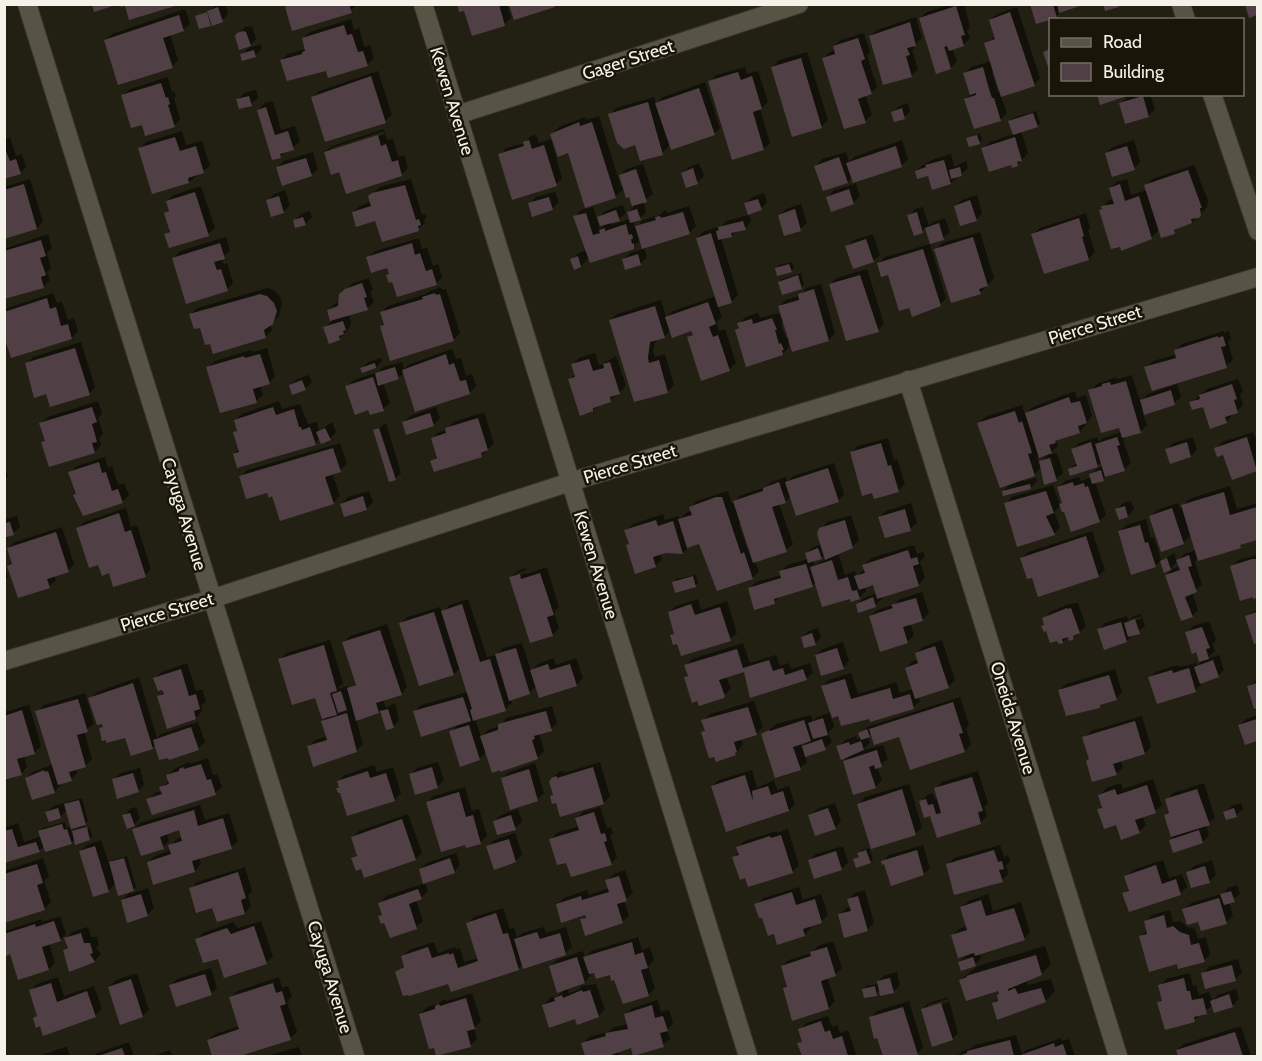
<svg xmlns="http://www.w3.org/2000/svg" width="1262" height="1061" font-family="Cabin,sans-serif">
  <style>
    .shadow { fill: #0007; fill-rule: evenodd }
    .building { fill: #504046 }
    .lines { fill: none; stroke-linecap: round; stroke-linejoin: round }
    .minor-casing { stroke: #3a382f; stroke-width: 20 }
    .minor { stroke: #575445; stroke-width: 18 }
    .labels { text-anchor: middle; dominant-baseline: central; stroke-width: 5; stroke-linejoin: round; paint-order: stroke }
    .street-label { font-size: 18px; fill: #f4f2e9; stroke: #191609 }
  </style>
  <rect width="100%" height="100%" fill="#222012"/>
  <!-- shadow -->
  <path class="shadow" d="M 217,4 L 225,4 L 228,14 L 222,20 L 210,25 L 197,16 L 210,10 Z
    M 289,4 L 357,4 L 351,11 L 286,7 Z
    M 459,4 L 507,4 L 511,18 L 504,24 Z
    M 511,4 L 555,4 L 515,18 Z
    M 951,4 L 964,4 L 970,27 L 967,31 L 970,38 L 963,45 L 952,48 L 957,61 L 950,68 L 937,72 L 920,18 L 927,12 ZM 943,40 L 951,66 L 948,66 L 941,41 Z
    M 1031,4 L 1079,4 L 1063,10 L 1056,16 Z
    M 1017,7 L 1040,78 L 1034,85 L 1001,96 L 1007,113 L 1000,120 L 966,99 L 971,94 L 965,74 L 971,67 L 991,61 L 986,43 L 996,36 L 990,20 L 997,14 ZM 995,71 L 1001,92 L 998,92 L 992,72 Z
    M 185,9 L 190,24 L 183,30 L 170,34 L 178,60 L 172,67 L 105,40 L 112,34 Z
    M 916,17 L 922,38 L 914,45 L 915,47 L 912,50 L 918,69 L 911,76 L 870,37 L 877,30 Z
    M 351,19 L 354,30 L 359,28 L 364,47 L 370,45 L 374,58 L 367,65 L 327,69 L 282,60 L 288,54 L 306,49 L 303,38 L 310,32 Z
    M 252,26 L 256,39 L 250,45 L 238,34 L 245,27 Z
    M 864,33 L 870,52 L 867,55 L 877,87 L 871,93 L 865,95 L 872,115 L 865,121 L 824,58 L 830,52 L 835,50 L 834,46 L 841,40 Z
    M 261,44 L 262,49 L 255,56 L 242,55 L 248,48 Z
    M 807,52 L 828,120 L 821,127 L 772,67 L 779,60 Z
    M 745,67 L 747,74 L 758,71 L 768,102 L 760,109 L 770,143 L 763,149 L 710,82 L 716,75 Z
    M 378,71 L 392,115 L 385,121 L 313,98 L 319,91 Z
    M 168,77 L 172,92 L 174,91 L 176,96 L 174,98 L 180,119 L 174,126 L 143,123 L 123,95 L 130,89 Z
    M 705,82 L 720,128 L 714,134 L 671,144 L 662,153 L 636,144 L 610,115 L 616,108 L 654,97 L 656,104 L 663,97 Z
    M 256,90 L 258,98 L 251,104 L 237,100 L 244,93 Z
    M 1136,94 L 1150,94 L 1155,109 L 1148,116 L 1121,104 L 1127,97 Z
    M 273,101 L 281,130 L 295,126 L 300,142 L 280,156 L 258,110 L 265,103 Z
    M 908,103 L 910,111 L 904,117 L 893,112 L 899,106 Z
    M 1036,111 L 1040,123 L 1037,126 L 1021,131 L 1028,153 L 1018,164 L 983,148 L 990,142 L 1014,134 L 1010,121 L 1013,118 Z
    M 599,116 L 621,187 L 624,186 L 620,175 L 627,169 L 643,164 L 653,194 L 643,201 L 646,212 L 640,218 L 633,220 L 635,228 L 643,220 L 660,215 L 664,211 L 666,210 L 667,213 L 689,206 L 696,226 L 689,233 L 644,247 L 647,257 L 640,264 L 624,259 L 630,253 L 643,249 L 640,240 L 634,246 L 591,261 L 589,257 L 581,266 L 572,259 L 578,253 L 587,250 L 575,217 L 581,210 L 593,207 L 600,229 L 609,222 L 599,218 L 605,211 L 623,205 L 626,213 L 619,219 L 611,221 L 612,225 L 630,219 L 628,212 L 634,207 L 630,195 L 624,188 L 615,197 L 552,134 L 559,127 L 585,117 L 586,120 Z
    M 384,129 L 387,140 L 393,139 L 398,157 L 404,155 L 408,168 L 402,174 L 347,192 L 340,170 L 325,152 L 332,146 ZM 384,131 L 385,134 L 331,151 L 331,148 Z
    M 182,131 L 186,145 L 202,141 L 210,166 L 189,182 L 140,149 L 146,142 Z
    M 980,133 L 982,140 L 979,142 L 968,139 Z
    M 4,135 L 6,139 L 10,137 L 16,156 L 22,154 L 26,167 L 20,173 L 4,178 Z
    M 536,135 L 539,143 L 551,139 L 562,178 L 556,184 L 500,155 L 506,148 L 525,143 L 531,136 Z
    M 902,140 L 908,159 L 902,165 L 855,181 L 860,196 L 853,203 L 828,197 L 834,190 L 855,184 L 852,177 L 848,182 L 816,166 L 822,159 L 846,152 L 849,162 L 854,157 Z
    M 1134,140 L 1140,162 L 1134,168 L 1106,153 L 1113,147 Z
    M 313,152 L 318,169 L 311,175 L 277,167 L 284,161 Z
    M 951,154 L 954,167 L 966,161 L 968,168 L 951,183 L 916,171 L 923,165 L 934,159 Z
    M 699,163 L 704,176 L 698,182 L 687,186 L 682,173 L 689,167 Z
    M 1194,165 L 1208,200 L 1207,207 L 1198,217 L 1192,222 L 1181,226 L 1174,232 L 1160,229 L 1151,238 L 1101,210 L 1109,200 L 1114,199 L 1110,188 L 1117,182 L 1127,179 L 1131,195 L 1147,190 L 1146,185 L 1152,179 Z
    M 30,179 L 43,222 L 37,228 L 4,238 L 4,187 Z
    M 411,179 L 422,215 L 425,214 L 427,217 L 424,220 L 425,223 L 418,229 L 353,212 L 360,206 L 371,202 L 369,197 L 380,187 Z
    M 201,186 L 215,228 L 208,234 L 166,234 L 171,229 L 166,213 L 170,210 L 167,201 L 174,195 Z
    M 285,190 L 290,205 L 283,212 L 267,201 L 274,194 Z
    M 555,192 L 559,202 L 552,209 L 530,204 L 536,197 Z
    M 764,193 L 767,202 L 761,209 L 746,204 L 752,197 Z
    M 977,195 L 982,213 L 976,220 L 955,206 L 962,200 Z
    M 801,204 L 807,223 L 800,229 L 779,215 L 786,209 Z
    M 923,207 L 929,226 L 933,222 L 945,218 L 950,232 L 943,238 L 931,242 L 926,227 L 922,231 L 909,215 L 915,209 Z
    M 310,211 L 312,217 L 305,224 L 294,221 L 301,214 Z
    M 1086,213 L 1090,228 L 1088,230 L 1095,252 L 1088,259 L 1033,234 L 1040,228 Z
    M 749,215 L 751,222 L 745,228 L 737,230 L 731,236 L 721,238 L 738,295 L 731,302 L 718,306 L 722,317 L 716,322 L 719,331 L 725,329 L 736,363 L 729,370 L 689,337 L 693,333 L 692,329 L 671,330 L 664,337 L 656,339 L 653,351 L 655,357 L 665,354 L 674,385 L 668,391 L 610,320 L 617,314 L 661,300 L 666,317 L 673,311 L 716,296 L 697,238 L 704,231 L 717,227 L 718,230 L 726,221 Z
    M 980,232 L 994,278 L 980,293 L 936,250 L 942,243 Z
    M 48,234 L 52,248 L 47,253 L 51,268 L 47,272 L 50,280 L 43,287 L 4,297 L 4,249 Z
    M 873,234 L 880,255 L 873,261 L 847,246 L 854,240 Z
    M 226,237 L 230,251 L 221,258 L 224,265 L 227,263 L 233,283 L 227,289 L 174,258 L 180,251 Z
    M 419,238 L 422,249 L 427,247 L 433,266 L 438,264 L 442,277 L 436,284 L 390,273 L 388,266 L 368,258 L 375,251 Z
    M 930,244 L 946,298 L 940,305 L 889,273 L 879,263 L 885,257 Z
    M 792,262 L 794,268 L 791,271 L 776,268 L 779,265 Z
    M 867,269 L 884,324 L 878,330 L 830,284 L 837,278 Z
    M 801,273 L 804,284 L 802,287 L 783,293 L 779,282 L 782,279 Z
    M 369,278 L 373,290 L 370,292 L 374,302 L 367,308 L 349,314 L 351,322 L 350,327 L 340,338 L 330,342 L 325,327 L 332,321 L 328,310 L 335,304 L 340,302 L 340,295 L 353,283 Z
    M 821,284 L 835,333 L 829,340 L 793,350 L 790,340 L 788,340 L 789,347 L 782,354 L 736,330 L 740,327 L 739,324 L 745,317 L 758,313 L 760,318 L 779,313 L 782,320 L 784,319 L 780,306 L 786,300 L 800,296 L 806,288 ZM 784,321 L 789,337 L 786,338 L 781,324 Z
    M 441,287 L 442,290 L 446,289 L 460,333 L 453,340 L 382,326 L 385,323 L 381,313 L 388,306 L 426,294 L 430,291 Z
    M 267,288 L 274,290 L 280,297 L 282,303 L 279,316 L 270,324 L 272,330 L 265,337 L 211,342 L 191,314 L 197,308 Z
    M 53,293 L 57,303 L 62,302 L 68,320 L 74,318 L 78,331 L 72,338 L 12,356 L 4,325 L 4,311 L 8,308 Z
    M 1224,331 L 1224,333 L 1229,331 L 1231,338 L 1228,342 L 1233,360 L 1226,366 L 1146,368 L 1153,361 L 1177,354 L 1176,350 L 1182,344 Z
    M 81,342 L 95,387 L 89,394 L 47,392 L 27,364 L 33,357 Z
    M 267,348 L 275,376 L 269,383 L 260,385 L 263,395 L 256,401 L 208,368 L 215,361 L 251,350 L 252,352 Z
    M 452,349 L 456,359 L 461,358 L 466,376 L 472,374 L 476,386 L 469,393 L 404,373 L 398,378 L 383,383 L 390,403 L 383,409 L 369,408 L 347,387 L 354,380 L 378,372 L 383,367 L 402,362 L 404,369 L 410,364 Z
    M 595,353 L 599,366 L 616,356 L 626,386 L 610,401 L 597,405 L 593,410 L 570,379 L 575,374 L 572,365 L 579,358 Z
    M 381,358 L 382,361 L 376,367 L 362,368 L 368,362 Z
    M 309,375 L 312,382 L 305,389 L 290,385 L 297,379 Z
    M 1132,375 L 1140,402 L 1148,394 L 1177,384 L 1181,397 L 1174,403 L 1143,414 L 1147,425 L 1140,432 L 1125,436 L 1123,440 L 1131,463 L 1124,469 L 1095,482 L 1106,515 L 1099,521 L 1061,505 L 1054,512 L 1060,527 L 1054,534 L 1006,504 L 1012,497 L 1053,485 L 1060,505 L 1063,502 L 1058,488 L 1065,481 L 1079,477 L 1081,481 L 1092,477 L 1091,474 L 1098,468 L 1103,466 L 1102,461 L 1098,465 L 1071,474 L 1069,470 L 1077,463 L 1073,449 L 1079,443 L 1097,437 L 1099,442 L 1103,438 L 1122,432 L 1120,426 L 1090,391 L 1097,384 L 1116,377 L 1117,379 Z
    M 1238,379 L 1243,391 L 1240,394 L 1243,405 L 1237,411 L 1232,413 L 1232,415 L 1226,422 L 1204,405 L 1191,403 L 1207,389 Z
    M 1075,391 L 1077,398 L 1086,395 L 1092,416 L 1080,432 L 1059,438 L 1056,441 L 1058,446 L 1048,455 L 1057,453 L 1063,473 L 1056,479 L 1042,467 L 1034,475 L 1023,479 L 1024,481 L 1036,478 L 1037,481 L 1030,488 L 1003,491 L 1012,482 L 979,423 L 985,417 L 1022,405 L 1025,415 L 1033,407 ZM 1050,452 L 1045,458 L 1039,464 L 1037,457 Z
    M 98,401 L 102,414 L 98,418 L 103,434 L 99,438 L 101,445 L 94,452 L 43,442 L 46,439 L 41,423 L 48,417 Z
    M 279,401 L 282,409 L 300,404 L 308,424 L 317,422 L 319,431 L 332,422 L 336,432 L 330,439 L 320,438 L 315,444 L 235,454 L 239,449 L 234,433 L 238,429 L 235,421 L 242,414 Z
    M 436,407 L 440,418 L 433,425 L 404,422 L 410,416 Z
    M 484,412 L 494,443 L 481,456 L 432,461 L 438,455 L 432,439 L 439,432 L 447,430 L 453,422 Z
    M 386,423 L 401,473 L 395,479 L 375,431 Z
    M 1253,432 L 1258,444 L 1258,470 L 1233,478 L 1224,453 L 1216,449 L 1222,442 Z
    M 1193,437 L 1197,450 L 1191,456 L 1167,450 L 1173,443 Z
    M 888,438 L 894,460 L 897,459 L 905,484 L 898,491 L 851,453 L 858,446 Z
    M 340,443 L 347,464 L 340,470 L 332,473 L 340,496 L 333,503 L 273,495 L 241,477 L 247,470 Z
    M 105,457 L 108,468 L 112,466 L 118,485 L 124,483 L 129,495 L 122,502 L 77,493 L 70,472 L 77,466 Z
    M 834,463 L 844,494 L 838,501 L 791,496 L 785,502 L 779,503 L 793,544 L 786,550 L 755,561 L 759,572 L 752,578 L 700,542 L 689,546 L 683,553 L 666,551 L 660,553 L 662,559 L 655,566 L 628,545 L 630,543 L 626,530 L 633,524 L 663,514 L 665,520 L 679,516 L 680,519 L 686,513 L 692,511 L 691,507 L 697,501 L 728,491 L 732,504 L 741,495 L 766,487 L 771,482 L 786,477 L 787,482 L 793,476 ZM 742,523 L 750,547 L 747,549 L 739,524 Z
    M 4,465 L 8,476 L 4,479 Z
    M 1230,486 L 1237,509 L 1258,503 L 1258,539 L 1198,558 L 1195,562 L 1202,585 L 1192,592 L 1198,610 L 1192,616 L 1166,575 L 1173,569 L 1180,566 L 1178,561 L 1170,569 L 1162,561 L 1174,553 L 1177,561 L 1184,554 L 1196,550 L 1191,535 L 1183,543 L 1151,516 L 1157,510 L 1178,503 L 1180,508 L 1189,499 Z
    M 369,491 L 373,502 L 366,509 L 341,504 L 348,497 Z
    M 1131,501 L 1134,509 L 1128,516 L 1117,510 L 1123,503 Z
    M 911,503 L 917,523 L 910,529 L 880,517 L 886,511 Z
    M 126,508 L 131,527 L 137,525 L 151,569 L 145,575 L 110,572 L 78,529 L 84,522 Z
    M 851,515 L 859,540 L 852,547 L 838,553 L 845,575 L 855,571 L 856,576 L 865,569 L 864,565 L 871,558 L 914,545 L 917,554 L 923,552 L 925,556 L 920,562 L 925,578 L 918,585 L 881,596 L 882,599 L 875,605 L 857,604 L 864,598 L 877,593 L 874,583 L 864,586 L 866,591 L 859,598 L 816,582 L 812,586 L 781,596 L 774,602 L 749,589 L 756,582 L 781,575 L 781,572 L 787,565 L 808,559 L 806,553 L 813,547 L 822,544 L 821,529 L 827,522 ZM 825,554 L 826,559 L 814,565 L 813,560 L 821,558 Z
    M 4,516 L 7,519 L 17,516 L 20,527 L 4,541 Z
    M 1146,519 L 1151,538 L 1154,537 L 1161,560 L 1155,566 L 1120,532 L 1126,525 Z
    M 62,527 L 74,564 L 68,571 L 54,575 L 56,580 L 49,587 L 9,566 L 13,562 L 8,548 L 15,542 Z
    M 1092,531 L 1105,570 L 1098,576 L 1022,558 L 1028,552 Z
    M 1258,555 L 1258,596 L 1256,597 L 1232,567 L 1238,560 Z
    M 4,565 L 8,577 L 4,580 Z
    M 547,567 L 559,607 L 554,612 L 559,628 L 553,634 L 531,641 L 510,578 L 517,571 L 526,568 L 527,574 ZM 526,570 L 527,573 L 516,577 L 516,574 Z
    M 696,575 L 698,583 L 695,586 L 674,582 L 676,579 Z
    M 922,592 L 929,613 L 923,619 L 910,623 L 914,635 L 907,642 L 870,616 L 877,610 L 895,604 L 900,599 Z
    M 468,599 L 487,657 L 496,655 L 503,648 L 522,643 L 531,671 L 538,664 L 554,658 L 556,665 L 576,658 L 583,678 L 576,685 L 536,686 L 529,693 L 510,699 L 512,703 L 505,709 L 475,719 L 481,737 L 488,730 L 500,726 L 506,718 L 552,706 L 557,723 L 551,729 L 539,733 L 544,751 L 538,757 L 501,770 L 486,752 L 479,759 L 451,732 L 459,723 L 415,711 L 421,705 L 468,692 L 461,667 L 454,674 L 401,623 L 407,617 L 440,607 L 442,612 L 450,605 Z
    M 698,599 L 701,610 L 727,601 L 737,633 L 730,639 L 678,642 L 671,636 L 675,632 L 669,612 L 676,606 Z
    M 1078,603 L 1086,626 L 1073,638 L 1069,635 L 1063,642 L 1045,624 L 1044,618 L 1050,612 L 1069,604 Z
    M 1258,609 L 1258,641 L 1255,642 L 1247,616 Z
    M 1141,614 L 1145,626 L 1126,641 L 1099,630 L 1105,623 L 1127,616 L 1129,621 L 1132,617 ZM 1142,616 L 1143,618 L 1131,622 L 1131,619 Z
    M 1209,621 L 1216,640 L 1212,644 L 1215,651 L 1206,659 L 1219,655 L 1224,670 L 1218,676 L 1201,682 L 1202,684 L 1195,690 L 1150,677 L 1157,671 L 1178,665 L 1179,667 L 1196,663 L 1197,666 L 1201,662 L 1187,633 L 1193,626 Z
    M 387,624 L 407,687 L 401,694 L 383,699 L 386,708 L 395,703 L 399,720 L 393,727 L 387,728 L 381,709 L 378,712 L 356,719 L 363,744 L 356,751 L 308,747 L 315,740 L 327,736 L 323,722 L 329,715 L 316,696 L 280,660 L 286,653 L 330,640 L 343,683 L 337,689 L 348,686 L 348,689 L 357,682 L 344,642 L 350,636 Z
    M 818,628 L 821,637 L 815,644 L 802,637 L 809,631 Z
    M 942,640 L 955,680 L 948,687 L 918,697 L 920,701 L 913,707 L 870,717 L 839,714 L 831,716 L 834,727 L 828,733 L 832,742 L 825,748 L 805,755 L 807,762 L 800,768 L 763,735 L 776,724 L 811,715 L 813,721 L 817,717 L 832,712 L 823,686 L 829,680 L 851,673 L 858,694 L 896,682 L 900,693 L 913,689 L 906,668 L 913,661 L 919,660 L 917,653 L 923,647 ZM 811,739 L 802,748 L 800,743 Z
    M 843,642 L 849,661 L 843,668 L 816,655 L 823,649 Z
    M 743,643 L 750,663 L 776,655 L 780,666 L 789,663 L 791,669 L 810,663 L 813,673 L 806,679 L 745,670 L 726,676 L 731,688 L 723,697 L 685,677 L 689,674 L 686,666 L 692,659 Z
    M 187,663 L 196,691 L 202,689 L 206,701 L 201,706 L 202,711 L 196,718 L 159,697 L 164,691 L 155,678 L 162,672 Z
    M 1115,669 L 1122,692 L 1116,699 L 1104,702 L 1100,706 L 1060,690 L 1066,684 Z
    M 139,677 L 157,738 L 161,734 L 198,722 L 205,742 L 198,748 L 156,744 L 152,748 L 126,737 L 100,729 L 104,725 L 90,698 L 97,692 Z
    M 1258,679 L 1258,706 L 1255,707 L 1248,687 Z
    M 85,693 L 94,724 L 84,731 L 92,759 L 85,766 L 76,768 L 77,773 L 71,779 L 60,783 L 61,785 L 54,792 L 26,778 L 33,772 L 53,764 L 37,712 L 44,705 Z
    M 960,697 L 969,725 L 966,728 L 971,744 L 965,751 L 900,735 L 872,733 L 868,736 L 870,743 L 861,751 L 883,745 L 888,759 L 877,767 L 882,780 L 875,787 L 844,761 L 852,754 L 838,747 L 845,740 L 856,736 L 857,739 L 862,737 L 860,733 L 867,727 Z
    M 754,701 L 763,727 L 756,734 L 741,739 L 743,744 L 735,754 L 703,733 L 706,730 L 703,721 L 710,714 Z
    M 29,705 L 41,746 L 35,752 L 24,756 L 27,767 L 21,774 L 4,779 L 4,712 Z
    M 1258,715 L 1258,739 L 1246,743 L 1240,725 L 1246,719 Z
    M 1142,716 L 1151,747 L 1145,753 L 1120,760 L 1123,767 L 1116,774 L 1091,758 L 1084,738 L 1091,731 Z
    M 208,758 L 213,775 L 217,774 L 222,787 L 215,793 L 148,800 L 155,793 L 162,791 L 161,788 L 169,781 L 168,776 L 174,769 L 187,763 L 190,762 L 190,764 Z
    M 438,762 L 444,780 L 438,786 L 416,793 L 411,774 L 417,768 Z
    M 600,762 L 610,796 L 604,803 L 561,815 L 557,802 L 551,796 L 554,793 L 553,778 L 559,772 L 563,771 L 564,773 Z
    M 535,763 L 544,793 L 537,799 L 502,778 L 509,772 Z
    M 374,765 L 377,772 L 393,767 L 401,793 L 395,800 L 348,814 L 341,791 L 338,789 L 340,787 L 338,781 L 345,775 Z
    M 140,768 L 144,785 L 138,791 L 113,780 L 120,773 Z
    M 752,770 L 757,788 L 774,780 L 777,790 L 789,786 L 795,804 L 789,810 L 726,830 L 712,786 L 719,780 Z
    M 978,771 L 988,803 L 984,807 L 987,816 L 981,822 L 938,836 L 931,814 L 921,802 L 927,795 L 933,793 L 935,799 L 939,798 L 936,789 L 942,782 Z
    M 1153,779 L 1162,805 L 1155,811 L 1142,816 L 1146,825 L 1139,832 L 1117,823 L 1099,810 L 1103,805 L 1100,795 L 1106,788 L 1121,783 L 1123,789 Z
    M 1204,783 L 1215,818 L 1206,825 L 1209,835 L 1203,842 L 1170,840 L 1173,838 L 1165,815 L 1170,810 L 1167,800 L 1173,793 Z
    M 909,784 L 922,827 L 916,834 L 872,847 L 859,804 L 865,797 Z
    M 465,787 L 472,811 L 479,809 L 487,836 L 480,842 L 427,803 L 434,796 Z
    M 82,798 L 88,821 L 82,827 L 77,828 L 80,825 L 70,828 L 72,833 L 75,831 L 75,832 L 90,828 L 92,836 L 89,839 L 75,839 L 71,843 L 45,845 L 39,851 L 4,862 L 4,828 L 18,823 L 24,842 L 42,836 L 40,831 L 43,828 L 65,822 L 67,828 L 72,826 L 67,810 L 60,817 L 47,812 L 54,806 L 64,803 L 65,805 L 68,802 Z
    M 835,803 L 841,821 L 835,828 L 810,815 L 817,809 Z
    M 1241,803 L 1243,809 L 1236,815 L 1225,812 L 1232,806 Z
    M 200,805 L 205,820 L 229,813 L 238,841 L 231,847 L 199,857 L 201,864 L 195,871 L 148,862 L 155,856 L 171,850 L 170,846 L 177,839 L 183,837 L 180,829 L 167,833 L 169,841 L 163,847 L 134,829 L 140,823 Z
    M 136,807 L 140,818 L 134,825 L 124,816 L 130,809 Z
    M 600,807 L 607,828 L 611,827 L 613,833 L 610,836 L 617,857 L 611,864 L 567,861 L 550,840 L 557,833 L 579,826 L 577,818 L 583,812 Z
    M 518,809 L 522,822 L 515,828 L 494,821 L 501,815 Z
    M 408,814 L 422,853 L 415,859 L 362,867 L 353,858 L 358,853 L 352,837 L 359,831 Z
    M 788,829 L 799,865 L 792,872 L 734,857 L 739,852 L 738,847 L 744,841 L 777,831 L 777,833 Z
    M 515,833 L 522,854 L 516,861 L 488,847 L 494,840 Z
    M 101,840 L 109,864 L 113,860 L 127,856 L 136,887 L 130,894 L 148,888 L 154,908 L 147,915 L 122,901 L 132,890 L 116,883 L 108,891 L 80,851 L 87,845 Z
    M 923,845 L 930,868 L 924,874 L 882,862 L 889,855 Z
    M 1000,845 L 1004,857 L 1008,855 L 1010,862 L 1006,865 L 1008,874 L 1002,880 L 947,865 L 954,858 Z
    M 843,846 L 848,862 L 842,869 L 810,860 L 816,854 Z
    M 869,848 L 873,859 L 870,862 L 855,860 L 860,856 L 859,853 L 862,850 Z
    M 456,853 L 460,865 L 454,871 L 424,882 L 428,891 L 421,898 L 416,900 L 423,921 L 416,927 L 385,921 L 380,917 L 383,913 L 380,903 L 386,896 L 425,883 L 420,869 L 427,863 Z
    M 43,858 L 49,876 L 44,881 L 51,902 L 44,909 L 4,921 L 4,871 Z
    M 1163,860 L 1169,878 L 1182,874 L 1187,887 L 1180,893 L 1124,894 L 1130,888 L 1126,877 L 1133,870 Z
    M 1212,860 L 1216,875 L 1209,881 L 1188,872 L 1194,866 Z
    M 245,867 L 252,891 L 248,895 L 251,906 L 245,913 L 213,906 L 191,889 L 197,882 Z
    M 625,870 L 633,893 L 624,901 L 629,916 L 622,922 L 582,920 L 589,912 L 557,904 L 564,898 L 587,890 L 589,895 L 609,888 L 607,880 L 614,874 Z
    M 1237,885 L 1240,894 L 1229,902 L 1233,916 L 1226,922 L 1199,920 L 1184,909 L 1191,903 L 1224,893 L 1228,888 Z
    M 799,887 L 803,900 L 821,894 L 828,915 L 821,921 L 810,925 L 811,928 L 804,935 L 763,916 L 756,905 L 763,898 Z
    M 865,890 L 874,923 L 867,930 L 840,915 L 846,908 L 851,907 L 849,899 L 855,893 Z
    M 988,894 L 993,911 L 1021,902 L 1030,932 L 1024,939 L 980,953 L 981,958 L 975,964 L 960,962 L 969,953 L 953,935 L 959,929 L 968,926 L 962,907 L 968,901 Z
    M 503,908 L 510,929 L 514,928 L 517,938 L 522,933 L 544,927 L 546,933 L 566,927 L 572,947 L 565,953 L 523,964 L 518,969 L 449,982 L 397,972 L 404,966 L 403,956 L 409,950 L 434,942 L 438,953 L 455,947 L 456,949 L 460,948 L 464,962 L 479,958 L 468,923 L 474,917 Z
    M 1170,910 L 1173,922 L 1180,921 L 1190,929 L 1189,927 L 1195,929 L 1198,939 L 1206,937 L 1210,954 L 1204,961 L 1178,963 L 1141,936 L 1148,929 L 1146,921 L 1152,915 Z
    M 60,916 L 66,934 L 60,940 L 49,943 L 55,963 L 49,969 L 11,952 L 4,945 L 4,933 L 8,930 L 42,919 L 42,922 Z
    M 261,921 L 273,956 L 266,963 L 219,957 L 197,939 L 203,933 L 233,922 L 238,928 Z
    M 88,927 L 91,937 L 97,937 L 99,945 L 96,947 L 101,954 L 94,961 L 70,970 L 64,950 L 68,946 L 66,939 L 72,932 Z
    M 638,937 L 642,950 L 650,947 L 654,960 L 648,966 L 655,988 L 648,995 L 615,978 L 611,973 L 595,971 L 590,972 L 591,975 L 585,982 L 568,988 L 569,993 L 578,990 L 582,986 L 596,984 L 605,1009 L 598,1016 L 576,1017 L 544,1005 L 550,998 L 558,996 L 566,988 L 550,967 L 557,960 L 583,951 L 585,957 L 591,951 Z
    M 833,941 L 842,968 L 835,974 L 827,977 L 835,1001 L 829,1008 L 785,988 L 788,985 L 782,966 L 789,960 L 811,953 L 818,946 Z
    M 1045,946 L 1051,964 L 1041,974 L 1026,980 L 1028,985 L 1051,979 L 1055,991 L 1045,1001 L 993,1003 L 1000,997 L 999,989 L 960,980 L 978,966 Z
    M 1238,959 L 1242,973 L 1235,979 L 1203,973 L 1209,967 Z
    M 211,968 L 217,988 L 211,994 L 171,985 L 177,979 Z
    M 897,972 L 900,985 L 893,992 L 880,990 L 876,994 L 864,989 L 866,986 L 879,984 L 878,981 L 885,975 Z
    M 137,973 L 149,1010 L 142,1016 L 109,987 L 116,980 Z
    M 1190,973 L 1193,986 L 1196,985 L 1199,995 L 1209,992 L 1212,1001 L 1218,995 L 1236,989 L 1239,999 L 1232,1006 L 1213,1005 L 1194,1020 L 1159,1003 L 1163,999 L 1160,986 L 1166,979 Z
    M 58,977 L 64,996 L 94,986 L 102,1009 L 95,1016 L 40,1024 L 35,1018 L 38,1014 L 31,991 L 37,984 Z
    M 279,977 L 282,988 L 288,986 L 292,996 L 287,1002 L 297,1032 L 290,1038 L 235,1056 L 214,1056 L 208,1040 L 215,1034 L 240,1026 L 230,998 L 237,991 Z
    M 472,993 L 481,1021 L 474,1028 L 477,1039 L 471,1045 L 438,1055 L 420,1014 L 427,1007 L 438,1004 L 443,1000 L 446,999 L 446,1001 Z
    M 948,997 L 958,1033 L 952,1039 L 922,1009 L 929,1003 ZM 948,999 L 949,1002 L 928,1008 L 928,1005 Z
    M 658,1000 L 661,1012 L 669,1010 L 673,1023 L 667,1030 L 670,1039 L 663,1045 L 632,1046 L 618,1051 L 619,1056 L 587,1056 L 583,1044 L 589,1037 L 610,1031 L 614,1027 L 629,1024 L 626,1015 L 632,1008 Z
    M 909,1001 L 923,1047 L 917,1054 L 908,1056 L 884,1056 L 871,1017 L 877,1011 Z
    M 828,1016 L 832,1027 L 837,1025 L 840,1033 L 848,1030 L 856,1054 L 854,1056 L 803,1056 L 799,1044 L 803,1040 L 800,1030 L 806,1023 Z
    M 1241,1026 L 1251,1056 L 1179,1056 L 1177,1050 L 1184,1044 Z
    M 1016,1035 L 1022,1054 L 1026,1050 L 1061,1038 L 1062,1041 L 1069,1039 L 1075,1056 L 957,1056 L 963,1051 L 971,1048 L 975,1045 Z
    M 129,1042 L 134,1056 L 93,1056 L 97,1053 Z
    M 67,1046 L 70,1056 L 42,1056 L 45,1054 Z
    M 299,1047 L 302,1056 L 266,1056 Z
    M 170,1050 L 172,1056 L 155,1056 L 157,1055 Z"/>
  <!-- building -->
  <path class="building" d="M 92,4 L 116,4 L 116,5 L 94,12 Z
    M 120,4 L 175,4 L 175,6 L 129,20 L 125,6 L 121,7 Z
    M 291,4 L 349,4 L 352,13 L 292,31 L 285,7 Z
    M 457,4 L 499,4 L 505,26 L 472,36 L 464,11 L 459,12 Z
    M 1030,4 L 1053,4 L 1057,18 L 1036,24 Z
    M 1057,4 L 1083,4 L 1083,5 L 1059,13 Z
    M 1103,4 L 1118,4 L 1119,7 L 1105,11 Z
    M 1245,4 L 1257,4 L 1257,15 L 1249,18 Z
    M 509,5 L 554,5 L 555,7 L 514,20 Z
    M 956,6 L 965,35 L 961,36 L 964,46 L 949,51 L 947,46 L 944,47 L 951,69 L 936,74 L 919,18 Z
    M 218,7 L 223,22 L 212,26 L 207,11 Z
    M 207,12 L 211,26 L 199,29 L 195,16 Z
    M 1010,12 L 1035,86 L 1001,97 L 984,43 L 995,39 L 989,20 Z
    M 179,15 L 184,31 L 163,38 L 173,68 L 118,85 L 104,40 Z
    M 910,22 L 916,46 L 907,48 L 910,55 L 906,56 L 912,77 L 883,85 L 869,36 Z
    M 344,25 L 347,35 L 352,34 L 358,52 L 363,51 L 368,66 L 328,78 L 326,71 L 287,81 L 280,60 L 302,54 L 302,52 L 305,51 L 302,38 Z
    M 243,31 L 246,32 L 251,46 L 239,50 L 235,36 L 237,33 Z
    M 858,38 L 865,59 L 861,61 L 872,94 L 858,99 L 866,123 L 844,129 L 822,58 L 835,54 L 833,46 Z
    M 1050,49 L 1050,66 L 1048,67 L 1043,52 Z
    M 254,50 L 256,57 L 242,61 L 240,54 Z
    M 801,58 L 822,128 L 792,137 L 771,67 Z
    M 983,67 L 989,89 L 992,98 L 994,98 L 1001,121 L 974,129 L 964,99 L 976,95 L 976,93 L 970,95 L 963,73 Z
    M 738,72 L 741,80 L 752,76 L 762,109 L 753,112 L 764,150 L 732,160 L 708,81 Z
    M 371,76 L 386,123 L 325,142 L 311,97 Z
    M 161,83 L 166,98 L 168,97 L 170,104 L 168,105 L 175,127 L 145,136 L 142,125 L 131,128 L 121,95 Z
    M 699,88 L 715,135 L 671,150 L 655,103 Z
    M 1097,94 L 1130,94 L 1130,95 L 1100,105 Z
    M 249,96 L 252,106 L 239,109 L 236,99 Z
    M 1143,96 L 1149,117 L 1125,124 L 1119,103 Z
    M 648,102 L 663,155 L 640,161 L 635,145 L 624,149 L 617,143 L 608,114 Z
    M 266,107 L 275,135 L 288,131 L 294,150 L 280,154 L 281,158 L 272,160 L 257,110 Z
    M 902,108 L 905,119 L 894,122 L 891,112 Z
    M 1033,113 L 1038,127 L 1013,135 L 1008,121 Z
    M 579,122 L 580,126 L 592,122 L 616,198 L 585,208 L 568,153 L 558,157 L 550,134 Z
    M 378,135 L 381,146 L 386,144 L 392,162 L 398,160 L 402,176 L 346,194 L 339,172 L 331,175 L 324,152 Z
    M 977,135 L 980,144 L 969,147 L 966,138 Z
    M 175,137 L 180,151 L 196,146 L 204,173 L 188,178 L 189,183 L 152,194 L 138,148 Z
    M 1015,137 L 1022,161 L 1017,162 L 1018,166 L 1012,168 L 1011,165 L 989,172 L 981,148 Z
    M 529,140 L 532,149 L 544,145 L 557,186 L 512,200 L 498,154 L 524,146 L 523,142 Z
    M 4,146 L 10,161 L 16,159 L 21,174 L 4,179 Z
    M 896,146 L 902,167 L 853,183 L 846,163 Z
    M 1127,146 L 1135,170 L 1112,177 L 1105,153 Z
    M 839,157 L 848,183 L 823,191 L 814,166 Z
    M 306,158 L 312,176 L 282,186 L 276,167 Z
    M 944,160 L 951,184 L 932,190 L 928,176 L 917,179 L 915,171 L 926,167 L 925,165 Z
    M 960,167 L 962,176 L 951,179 L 949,170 Z
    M 693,168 L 698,184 L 686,188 L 681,173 Z
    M 636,169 L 647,202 L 632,206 L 629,197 L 626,198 L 619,175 Z
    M 1188,170 L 1202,208 L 1200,208 L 1201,215 L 1199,218 L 1191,219 L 1192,223 L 1174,230 L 1175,234 L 1161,238 L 1144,185 Z
    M 24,184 L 37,229 L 4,239 L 4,190 Z
    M 1120,184 L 1125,201 L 1139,196 L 1152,239 L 1121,251 L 1120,247 L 1111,249 L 1099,210 L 1102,209 L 1101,206 L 1114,204 L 1109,188 Z
    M 405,185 L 416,220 L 419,219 L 421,225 L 418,226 L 419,231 L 382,242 L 375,221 L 356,227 L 352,212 L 371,206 L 368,196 L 372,193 Z
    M 849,189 L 854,204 L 831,212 L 826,197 Z
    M 195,192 L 209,236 L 169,248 L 164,234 L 170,232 L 164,213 L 169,211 L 166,201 Z
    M 279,196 L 284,213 L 271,217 L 266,200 Z
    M 549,197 L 553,210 L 532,217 L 528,203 Z
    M 758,199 L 762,210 L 748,215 L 744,203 Z
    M 970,200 L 977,221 L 960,226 L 954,206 Z
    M 637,209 L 641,220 L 630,223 L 627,212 Z
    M 795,209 L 801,231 L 784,236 L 778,215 Z
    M 616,210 L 620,221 L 600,226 L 597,217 Z
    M 683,212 L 690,234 L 642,249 L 635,226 L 656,220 L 655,217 L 660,216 L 661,218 Z
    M 917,212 L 923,233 L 914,236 L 907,215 Z
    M 586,213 L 593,235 L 600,233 L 599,230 L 605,228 L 605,231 L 626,224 L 629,235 L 632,234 L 633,239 L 631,239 L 632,244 L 634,243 L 634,249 L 590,263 L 573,216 Z
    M 303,217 L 306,225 L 295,228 L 293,220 Z
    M 1079,218 L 1084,236 L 1082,237 L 1089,260 L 1044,274 L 1031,234 Z
    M 743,221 L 746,230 L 731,233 L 732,237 L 718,240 L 716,231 L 719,230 L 718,227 Z
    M 939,223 L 944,240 L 930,244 L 925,228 Z
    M 711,233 L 732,303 L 718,307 L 696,238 Z
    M 973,237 L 988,286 L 979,289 L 981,294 L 951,303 L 934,249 Z
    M 866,239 L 874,262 L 853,269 L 845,246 Z
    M 41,240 L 46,256 L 40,258 L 46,275 L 41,277 L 44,288 L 4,299 L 4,251 Z
    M 220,243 L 225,259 L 214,262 L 217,270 L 221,269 L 228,291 L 186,304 L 172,258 Z
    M 412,243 L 415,255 L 420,253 L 426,271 L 432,269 L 437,285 L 397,297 L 392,282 L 389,283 L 386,275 L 389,274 L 387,268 L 371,273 L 366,257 Z
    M 923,249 L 941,306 L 912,317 L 909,308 L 899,311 L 888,275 L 881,277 L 877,263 Z
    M 638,254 L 641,265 L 625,270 L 622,259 Z
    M 578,256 L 581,267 L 574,270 L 570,259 Z
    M 789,264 L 792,272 L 777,276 L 775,268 Z
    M 798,275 L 802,289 L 782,295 L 778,282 Z
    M 860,275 L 879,332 L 846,341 L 829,284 Z
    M 362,283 L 367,297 L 364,298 L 368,310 L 330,321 L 327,310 L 338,306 L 339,294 L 345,289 Z
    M 814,289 L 829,341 L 792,352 L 778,306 L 799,300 L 798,294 Z
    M 435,293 L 436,295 L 440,294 L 454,341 L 390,361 L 380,326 L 384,325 L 380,312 L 423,299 L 422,297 Z
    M 260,294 L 267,296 L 274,303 L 277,311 L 273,324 L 264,330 L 266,338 L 213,354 L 210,344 L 205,345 L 200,328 L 194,329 L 189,314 Z
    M 47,298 L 50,309 L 56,307 L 61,326 L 68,324 L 72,339 L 11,358 L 4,336 L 4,312 Z
    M 708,302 L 716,324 L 709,327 L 713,337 L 718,335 L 730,371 L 701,381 L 687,337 L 693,335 L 691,331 L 672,338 L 665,317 Z
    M 655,306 L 665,338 L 650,342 L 648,358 L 649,363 L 659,360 L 668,393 L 634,402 L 609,320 Z
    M 772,318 L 777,330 L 775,330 L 779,344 L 781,343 L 784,350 L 782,350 L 783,355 L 746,367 L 735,330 L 739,328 L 737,323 L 752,319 L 753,324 Z
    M 343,321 L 346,330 L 343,331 L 344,334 L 339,336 L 340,340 L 329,344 L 323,327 Z
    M 1218,336 L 1218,338 L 1223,336 L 1226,346 L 1221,347 L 1227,368 L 1152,391 L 1144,367 L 1176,358 L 1174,350 Z
    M 75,348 L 90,395 L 50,407 L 46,394 L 34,398 L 25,363 Z
    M 260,354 L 270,384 L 253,389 L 257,403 L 220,413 L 206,367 L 244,356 L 245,358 Z
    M 446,354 L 449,365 L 454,363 L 460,381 L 466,380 L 470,394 L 415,412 L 402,370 Z
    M 589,359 L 593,371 L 604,368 L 603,364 L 610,362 L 620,394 L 610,397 L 611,402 L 593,408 L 593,411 L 580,416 L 568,379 L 575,377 L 571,364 Z
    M 375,363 L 376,368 L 362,373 L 360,368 Z
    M 395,367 L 399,379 L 378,386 L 375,373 Z
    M 373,377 L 384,411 L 370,415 L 368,410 L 355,415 L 345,386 Z
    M 302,380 L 306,390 L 292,395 L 289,385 Z
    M 1126,381 L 1141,433 L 1122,438 L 1119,428 L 1101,433 L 1088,390 L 1102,386 L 1102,384 L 1110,382 L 1111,385 Z
    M 1232,384 L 1237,399 L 1234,400 L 1238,413 L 1225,417 L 1227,423 L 1210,429 L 1203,407 L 1192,410 L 1189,402 L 1200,399 L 1199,395 Z
    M 1171,390 L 1175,405 L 1144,415 L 1140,400 Z
    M 1069,397 L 1071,403 L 1080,401 L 1087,423 L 1078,426 L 1080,433 L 1055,441 L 1056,443 L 1049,445 L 1052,453 L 1039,458 L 1025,413 Z
    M 92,407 L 97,422 L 92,424 L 97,442 L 92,443 L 95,453 L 49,467 L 41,442 L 45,441 L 39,423 Z
    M 273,407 L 276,415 L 294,409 L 299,427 L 301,427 L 302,430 L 310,427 L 316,445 L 237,468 L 233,454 L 239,452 L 233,432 L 237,431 L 234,420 Z
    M 1015,411 L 1019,423 L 1022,421 L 1032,453 L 1028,454 L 1035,476 L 1000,488 L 977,423 Z
    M 430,413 L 434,426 L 406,435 L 402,422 Z
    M 478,418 L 488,450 L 481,453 L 482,457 L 434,472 L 430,461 L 437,458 L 431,438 L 446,433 L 445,428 Z
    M 325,428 L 331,440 L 321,444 L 316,432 Z
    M 379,428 L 396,480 L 389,482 L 373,430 Z
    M 1117,437 L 1120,445 L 1117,446 L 1125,471 L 1105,477 L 1095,444 Z
    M 1247,437 L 1257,471 L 1232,480 L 1223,455 L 1217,457 L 1214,448 Z
    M 1091,442 L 1098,467 L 1070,476 L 1068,469 L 1077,466 L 1071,449 Z
    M 1187,442 L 1191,457 L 1170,464 L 1165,449 Z
    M 881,443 L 888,466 L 891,465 L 899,492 L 874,499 L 872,493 L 862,496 L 850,452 Z
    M 333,448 L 341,472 L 325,477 L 334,504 L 280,521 L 272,496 L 269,498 L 267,493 L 246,499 L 239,476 Z
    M 1050,458 L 1057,481 L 1044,485 L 1039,461 Z
    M 99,462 L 102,473 L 106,472 L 112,491 L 118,489 L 123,503 L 83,516 L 73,495 L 76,494 L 68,472 Z
    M 828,468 L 839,502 L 796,516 L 785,482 Z
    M 1101,470 L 1104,481 L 1092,484 L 1089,474 Z
    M 779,482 L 786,503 L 772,507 L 787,552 L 753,563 L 733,501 L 763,491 L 763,488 Z
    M 1073,482 L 1074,486 L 1084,483 L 1085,487 L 1088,486 L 1100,522 L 1071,532 L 1064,512 L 1062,512 L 1059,504 L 1062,503 L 1057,487 Z
    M 1030,484 L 1031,489 L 1003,496 L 1002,491 Z
    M 1046,491 L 1054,513 L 1046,516 L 1055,535 L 1017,547 L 1004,503 Z
    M 1224,492 L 1230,515 L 1257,507 L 1257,540 L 1240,545 L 1241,548 L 1198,561 L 1181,505 Z
    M 363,496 L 367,510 L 344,517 L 340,504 Z
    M 716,497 L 722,497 L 741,554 L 744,552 L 753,579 L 717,591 L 699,544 L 687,548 L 678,519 L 692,515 L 689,507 Z
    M 1125,506 L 1128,517 L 1119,520 L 1115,509 Z
    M 1172,508 L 1184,544 L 1161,552 L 1149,516 Z
    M 905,509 L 911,531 L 885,538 L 878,517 Z
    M 119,513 L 125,532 L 131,530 L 146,577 L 113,587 L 109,573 L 102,576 L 98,565 L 89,568 L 76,528 Z
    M 656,520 L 658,526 L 673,521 L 683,554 L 666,553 L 653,557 L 656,567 L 635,574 L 626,545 L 629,544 L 624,530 Z
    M 845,520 L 853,548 L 825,560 L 817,534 L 819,528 Z
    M 10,522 L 14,535 L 4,538 L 4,523 Z
    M 1140,525 L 1145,543 L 1148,542 L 1156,567 L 1131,575 L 1118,531 Z
    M 56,532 L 69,572 L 47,579 L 50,588 L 18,598 L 7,566 L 12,564 L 7,548 Z
    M 1086,536 L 1099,577 L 1038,597 L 1032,578 L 1027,579 L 1020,558 Z
    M 818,548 L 822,559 L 808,563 L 805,553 Z
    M 908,550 L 911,559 L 917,557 L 919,564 L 913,566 L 919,586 L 877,599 L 873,585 L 859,590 L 854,576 L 865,573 L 862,565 Z
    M 1189,555 L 1192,566 L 1188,567 L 1197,592 L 1185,597 L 1193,617 L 1181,621 L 1165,575 L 1180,570 L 1176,560 Z
    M 1167,558 L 1171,570 L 1164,573 L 1160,561 Z
    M 1252,559 L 1257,559 L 1257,598 L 1253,599 L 1253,597 L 1240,601 L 1230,566 Z
    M 832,560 L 838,580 L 848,577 L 852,591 L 857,590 L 860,599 L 851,602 L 850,599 L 822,607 L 810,567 Z
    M 806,564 L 813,587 L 774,599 L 775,604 L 754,610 L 748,588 L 781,578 L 779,571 Z
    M 540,573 L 554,615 L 547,617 L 553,636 L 530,643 L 509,577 L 520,574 L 521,579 Z
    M 693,576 L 696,587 L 675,593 L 672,582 Z
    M 873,597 L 876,607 L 858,613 L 856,604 Z
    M 916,598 L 923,621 L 903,627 L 908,643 L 880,652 L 869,616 L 893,608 L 891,605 Z
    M 462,604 L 480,662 L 490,659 L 506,711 L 473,721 L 470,710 L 472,709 L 441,611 Z
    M 691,604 L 695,615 L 720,607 L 731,641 L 681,656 L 677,644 L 673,645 L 670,635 L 674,634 L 668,612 Z
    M 1067,608 L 1068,609 L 1071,608 L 1080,633 L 1073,636 L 1074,639 L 1069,641 L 1068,637 L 1062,639 L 1063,643 L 1059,644 L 1057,641 L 1050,643 L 1046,631 L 1044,632 L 1041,626 L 1044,625 L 1042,618 Z
    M 434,612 L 454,675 L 419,686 L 399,623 Z
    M 1257,612 L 1257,643 L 1254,644 L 1245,616 Z
    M 1135,619 L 1140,634 L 1128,637 L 1124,623 Z
    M 1121,622 L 1127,642 L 1104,650 L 1097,629 Z
    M 1202,627 L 1210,648 L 1206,649 L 1209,659 L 1199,662 L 1196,652 L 1192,654 L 1185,632 Z
    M 380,630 L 402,695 L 376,703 L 379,713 L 356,721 L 347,688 L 356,685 L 342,642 Z
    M 812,633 L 816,645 L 804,648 L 801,637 Z
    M 324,645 L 337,691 L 330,693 L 337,715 L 322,719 L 315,698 L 292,705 L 278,659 Z
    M 935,646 L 949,688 L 915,699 L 905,668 L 918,663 L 915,653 Z
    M 516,648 L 530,694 L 509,701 L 495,654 Z
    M 837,648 L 844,669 L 821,676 L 815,655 Z
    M 737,649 L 743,668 L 769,660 L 773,671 L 783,668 L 785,675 L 803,669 L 807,680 L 750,698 L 744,672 L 719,680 L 725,696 L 724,698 L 699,706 L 697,701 L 692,703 L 684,677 L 688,676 L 684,665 Z
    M 1213,660 L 1219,677 L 1200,684 L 1194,667 Z
    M 548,664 L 550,670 L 570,664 L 577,686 L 539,698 L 530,670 Z
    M 1189,668 L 1196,692 L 1157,704 L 1148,677 L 1172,670 L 1173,673 Z
    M 181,669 L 189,696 L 196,694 L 200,709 L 194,711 L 196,719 L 167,729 L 157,696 L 164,694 L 162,690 L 158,691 L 153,678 Z
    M 1109,675 L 1117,700 L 1100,705 L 1100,708 L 1066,716 L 1058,690 Z
    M 845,679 L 851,699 L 890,688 L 893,699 L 910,694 L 914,709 L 870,722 L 869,719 L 841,726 L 838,716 L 832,718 L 821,686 Z
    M 133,683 L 153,749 L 131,756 L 125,738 L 106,743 L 106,740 L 102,741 L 99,728 L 103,727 L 102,724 L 97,725 L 88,698 Z
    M 1257,683 L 1257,708 L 1254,709 L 1247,686 Z
    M 341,691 L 347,710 L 338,713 L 332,694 Z
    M 463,697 L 471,721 L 421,737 L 413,711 Z
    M 78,699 L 88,732 L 77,735 L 86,767 L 69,772 L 72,781 L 58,785 L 35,711 Z
    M 953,702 L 963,733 L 959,734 L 965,752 L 910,770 L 899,737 L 874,745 L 869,729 Z
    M 748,707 L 757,735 L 734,742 L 737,752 L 735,753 L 736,755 L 716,762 L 714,757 L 709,758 L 701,732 L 705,731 L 701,720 Z
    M 388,709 L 394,728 L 386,730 L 380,711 Z
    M 22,710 L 35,754 L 17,759 L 22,775 L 4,780 L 4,716 Z
    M 546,711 L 552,731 L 534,736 L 535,739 L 532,740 L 538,759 L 500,772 L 500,770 L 492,773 L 480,736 L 498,730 L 498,724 Z
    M 347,713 L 357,752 L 313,767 L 307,746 L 327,740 L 321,721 Z
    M 823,718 L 828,735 L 813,739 L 808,723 Z
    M 1257,719 L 1257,741 L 1245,745 L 1238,725 Z
    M 804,720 L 811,741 L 793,747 L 801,770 L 775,778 L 761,734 L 769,730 L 770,731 Z
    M 1135,721 L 1145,754 L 1113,764 L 1117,775 L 1092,782 L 1086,761 L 1089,759 L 1082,737 Z
    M 469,725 L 480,760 L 460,767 L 449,731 Z
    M 191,727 L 199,750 L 169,760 L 168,758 L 159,760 L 153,740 Z
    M 867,729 L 870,737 L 861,740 L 858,733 Z
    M 822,739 L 826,750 L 805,757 L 802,746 Z
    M 861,741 L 864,750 L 841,760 L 836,746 L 849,742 L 850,745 Z
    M 877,750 L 882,767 L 875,769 L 874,765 L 869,767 L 876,788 L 853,795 L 843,761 Z
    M 201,764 L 207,780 L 211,779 L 216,795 L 152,815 L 146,799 L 162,794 L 159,787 L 169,784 L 166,775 L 179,771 L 179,769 L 183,767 L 184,769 Z
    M 432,767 L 438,788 L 415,795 L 409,774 Z
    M 593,767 L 604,804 L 560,817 L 556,803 L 552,804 L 550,796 L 553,795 L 549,781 L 551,780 L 551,778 L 557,776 L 557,778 Z
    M 529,769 L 538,801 L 510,810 L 501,778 Z
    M 44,770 L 45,772 L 48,771 L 55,793 L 32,800 L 25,778 Z
    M 368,771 L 370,778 L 386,773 L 395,801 L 347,816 L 340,793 L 338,793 L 336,788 L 339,788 L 337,781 Z
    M 133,773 L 139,792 L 117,799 L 112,779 Z
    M 745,775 L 753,801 L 752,791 L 768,786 L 771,795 L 783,791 L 789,811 L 726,832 L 711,786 Z
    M 972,777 L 983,811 L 978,812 L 981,824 L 937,838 L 930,816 L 924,818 L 919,801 L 926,799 L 928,805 L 933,804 L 936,814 L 941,813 L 934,788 Z
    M 1147,785 L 1156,813 L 1135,820 L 1140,833 L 1121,840 L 1116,825 L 1104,829 L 1097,809 L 1102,808 L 1098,795 L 1115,789 L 1117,795 Z
    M 902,789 L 916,835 L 871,849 L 857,804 Z
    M 1197,789 L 1210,825 L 1171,837 L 1164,815 L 1169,813 L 1165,799 Z
    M 459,792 L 466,817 L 473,815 L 481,844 L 466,848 L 465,845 L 441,852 L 426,802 Z
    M 79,800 L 86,825 L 71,829 L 64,804 Z
    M 58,808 L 61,818 L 49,822 L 45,812 Z
    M 828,808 L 836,829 L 815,836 L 808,815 Z
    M 1234,808 L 1237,817 L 1226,820 L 1223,812 Z
    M 194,810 L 198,826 L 223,818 L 232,849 L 192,861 L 195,872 L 153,885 L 147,862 L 171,854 L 168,845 L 182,841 L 179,830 L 160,837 L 164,849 L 141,856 L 132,829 Z
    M 594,812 L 601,834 L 605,833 L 607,841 L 604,842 L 612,865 L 571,877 L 566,863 L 557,865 L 549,839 L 579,830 L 575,818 Z
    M 130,813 L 135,826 L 127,829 L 122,815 Z
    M 511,815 L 516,830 L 497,835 L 493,821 Z
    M 402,819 L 416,860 L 364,878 L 361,869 L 356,871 L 351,858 L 357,856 L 351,837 Z
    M 62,824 L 64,830 L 67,829 L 72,844 L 45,852 L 38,831 Z
    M 87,827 L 90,840 L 75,845 L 72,831 Z
    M 12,829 L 18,847 L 36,842 L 40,852 L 4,863 L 4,831 Z
    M 1199,830 L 1203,843 L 1173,853 L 1169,840 Z
    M 781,835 L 793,873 L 748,887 L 745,878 L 740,880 L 732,857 L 739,855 L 736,847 L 770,836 L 771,838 Z
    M 509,839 L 516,862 L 494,870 L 486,846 Z
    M 95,846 L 109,892 L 93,897 L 79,851 Z
    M 866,850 L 871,863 L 856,868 L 853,859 L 859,857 L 857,853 Z
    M 917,850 L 924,875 L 891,886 L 884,864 L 882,865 L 881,861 Z
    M 994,850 L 998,862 L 1002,861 L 1004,869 L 999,870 L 1003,882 L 954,895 L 946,864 Z
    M 836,851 L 842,870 L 814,879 L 808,860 Z
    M 124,858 L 134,891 L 118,896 L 109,862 Z
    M 450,858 L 455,873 L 423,884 L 419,869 Z
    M 37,864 L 43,883 L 37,885 L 45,910 L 4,923 L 4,874 Z
    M 1156,865 L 1162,884 L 1176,879 L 1181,895 L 1129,912 L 1122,893 L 1129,891 L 1124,876 Z
    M 1205,866 L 1210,883 L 1191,888 L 1186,872 Z
    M 238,872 L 246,898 L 241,900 L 245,914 L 217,922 L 212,908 L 196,913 L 189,888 Z
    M 619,876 L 627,901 L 617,904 L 623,923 L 585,936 L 580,919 L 586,918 L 585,915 L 561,923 L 556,904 L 581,896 L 582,900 L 609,892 L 605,880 Z
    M 418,889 L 422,899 L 409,904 L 417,929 L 390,938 L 384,923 L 381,924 L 378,916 L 382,915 L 378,903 Z
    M 1231,891 L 1235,902 L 1224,905 L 1220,894 Z
    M 792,892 L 796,905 L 815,899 L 822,923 L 803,929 L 805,936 L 777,945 L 774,934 L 768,936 L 762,918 L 759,918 L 754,904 Z
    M 141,894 L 148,916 L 127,923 L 121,900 Z
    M 858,896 L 868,931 L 844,938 L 838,914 L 851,911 L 847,899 Z
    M 1219,898 L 1227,924 L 1201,931 L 1198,922 L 1187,925 L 1182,909 Z
    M 981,900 L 986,916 L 1014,908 L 1025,940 L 975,956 L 974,953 L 958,958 L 951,935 L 967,930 L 960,907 Z
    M 496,913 L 503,934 L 508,933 L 519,970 L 451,992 L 448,984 L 409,996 L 408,995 L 403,996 L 395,972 L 404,967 L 401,956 L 428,947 L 432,958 L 449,953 L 449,955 L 453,953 L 458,968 L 478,961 L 466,923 Z
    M 1164,915 L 1167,928 L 1173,926 L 1180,932 L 1189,935 L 1191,945 L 1199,943 L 1205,962 L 1178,969 L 1177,964 L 1149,972 L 1139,936 L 1147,934 L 1144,921 Z
    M 54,921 L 61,941 L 42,947 L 49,970 L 18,980 L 10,954 L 6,956 L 4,950 L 4,934 L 35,924 L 36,927 Z
    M 254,926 L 267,964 L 224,978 L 218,959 L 203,963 L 195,939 L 227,928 L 231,934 Z
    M 537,932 L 540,939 L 560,933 L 566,955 L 523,969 L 514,939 Z
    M 81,933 L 84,943 L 90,943 L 93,953 L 90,954 L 95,962 L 69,972 L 63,950 L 68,948 L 64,938 Z
    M 632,942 L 635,955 L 643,952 L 648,968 L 641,970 L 649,996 L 623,1004 L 614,980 L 611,981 L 610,975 L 596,979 L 594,973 L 589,974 L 583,957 Z
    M 827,947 L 836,976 L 821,981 L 829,1009 L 792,1021 L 783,988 L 787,987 L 781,966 L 811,956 L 810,952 Z
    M 1036,955 L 1042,975 L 1008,989 L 1008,991 L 1015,988 L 1018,994 L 1041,988 L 1046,1002 L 997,1020 L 992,1003 L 998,1001 L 997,995 L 999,994 L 998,991 L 966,1001 L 959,980 L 967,977 L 966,976 Z
    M 577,957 L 585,983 L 557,993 L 549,966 Z
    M 973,957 L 976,966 L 961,971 L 958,962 Z
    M 1232,965 L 1236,981 L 1205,989 L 1201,973 Z
    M 205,974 L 212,995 L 176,1007 L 169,985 Z
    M 890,978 L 894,993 L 880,996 L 877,981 Z
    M 1184,978 L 1187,991 L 1190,991 L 1192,1000 L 1203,998 L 1207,1014 L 1194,1017 L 1195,1022 L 1165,1030 L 1157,1002 L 1162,1001 L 1158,985 Z
    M 131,979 L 143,1017 L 120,1025 L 108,987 Z
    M 51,983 L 57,1002 L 87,991 L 96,1017 L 43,1036 L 40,1026 L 36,1028 L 33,1018 L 37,1016 L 29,990 Z
    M 273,983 L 276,993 L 282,991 L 286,1004 L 280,1006 L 291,1040 L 240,1056 L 212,1056 L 207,1040 L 239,1029 L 229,997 Z
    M 875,986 L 877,996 L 864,998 L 862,989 Z
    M 582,990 L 583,992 L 590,990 L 599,1017 L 577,1025 L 575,1019 L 549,1028 L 542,1005 L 555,1001 L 554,998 L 562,995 L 563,998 Z
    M 1229,994 L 1233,1007 L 1214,1013 L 1210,1001 Z
    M 466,998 L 475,1029 L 467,1031 L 471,1047 L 436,1056 L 434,1048 L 429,1049 L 419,1014 L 435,1009 L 435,1006 L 439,1004 L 440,1006 Z
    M 941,1003 L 953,1040 L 932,1047 L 921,1009 Z
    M 652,1005 L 655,1018 L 663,1016 L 668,1031 L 660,1033 L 664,1047 L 633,1056 L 631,1048 L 611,1055 L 611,1056 L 585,1056 L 581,1043 L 606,1036 L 605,1033 L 628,1029 L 624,1014 Z
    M 903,1007 L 918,1055 L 883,1056 L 877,1038 L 874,1039 L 869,1017 Z
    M 821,1021 L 825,1032 L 830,1030 L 833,1039 L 842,1036 L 848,1056 L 802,1056 L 797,1043 L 802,1042 L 798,1029 Z
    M 1235,1032 L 1243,1056 L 1178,1056 L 1176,1050 Z
    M 1010,1040 L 1014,1056 L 958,1056 L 967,1053 L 967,1051 Z
    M 1054,1043 L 1055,1047 L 1063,1044 L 1067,1056 L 1018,1056 Z
    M 122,1048 L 125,1056 L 98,1056 Z"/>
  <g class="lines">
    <defs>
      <path id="minor" d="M 27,4 L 355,1056
        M 423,4 L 748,1056
        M 1181,4 L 1186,20
        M 1212,94 L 1258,231
        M 457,115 L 799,4
        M 908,380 L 1118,1056
        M 4,661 L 211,599 L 570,482 L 1258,277"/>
    </defs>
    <!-- minor casing -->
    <use href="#minor" class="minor-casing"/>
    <!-- minor -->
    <use href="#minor" class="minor"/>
  </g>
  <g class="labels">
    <!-- street labels -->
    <g class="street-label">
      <text transform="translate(628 60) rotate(-18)">Gager Street</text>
      <text transform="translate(452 101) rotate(73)">Kewen Avenue</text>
      <text transform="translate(1095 325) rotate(-17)">Pierce Street</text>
      <text transform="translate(630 464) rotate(-17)">Pierce Street</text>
      <text transform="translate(184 514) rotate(73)">Cayuga Avenue</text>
      <text transform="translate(596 565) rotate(73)">Kewen Avenue</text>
      <text transform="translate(167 612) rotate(-17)">Pierce Street</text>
      <text transform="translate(1013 718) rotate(73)">Oneida Avenue</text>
      <text transform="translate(330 977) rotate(73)">Cayuga Avenue</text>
    </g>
  </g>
  <!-- border -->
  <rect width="1262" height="1061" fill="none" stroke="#f4f2e9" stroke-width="12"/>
  <!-- legend -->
  <rect x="1049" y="18" width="195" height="78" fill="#191609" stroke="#716e63" stroke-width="1.5"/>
  <rect x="1061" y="38" width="30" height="9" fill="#575445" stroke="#716e63" stroke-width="1.5"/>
  <text x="1103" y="48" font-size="18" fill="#f4f2e9">Road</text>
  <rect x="1061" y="63" width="30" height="18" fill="#504046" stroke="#716e63" stroke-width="1.5"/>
  <text x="1103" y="78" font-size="18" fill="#f4f2e9">Building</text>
</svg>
